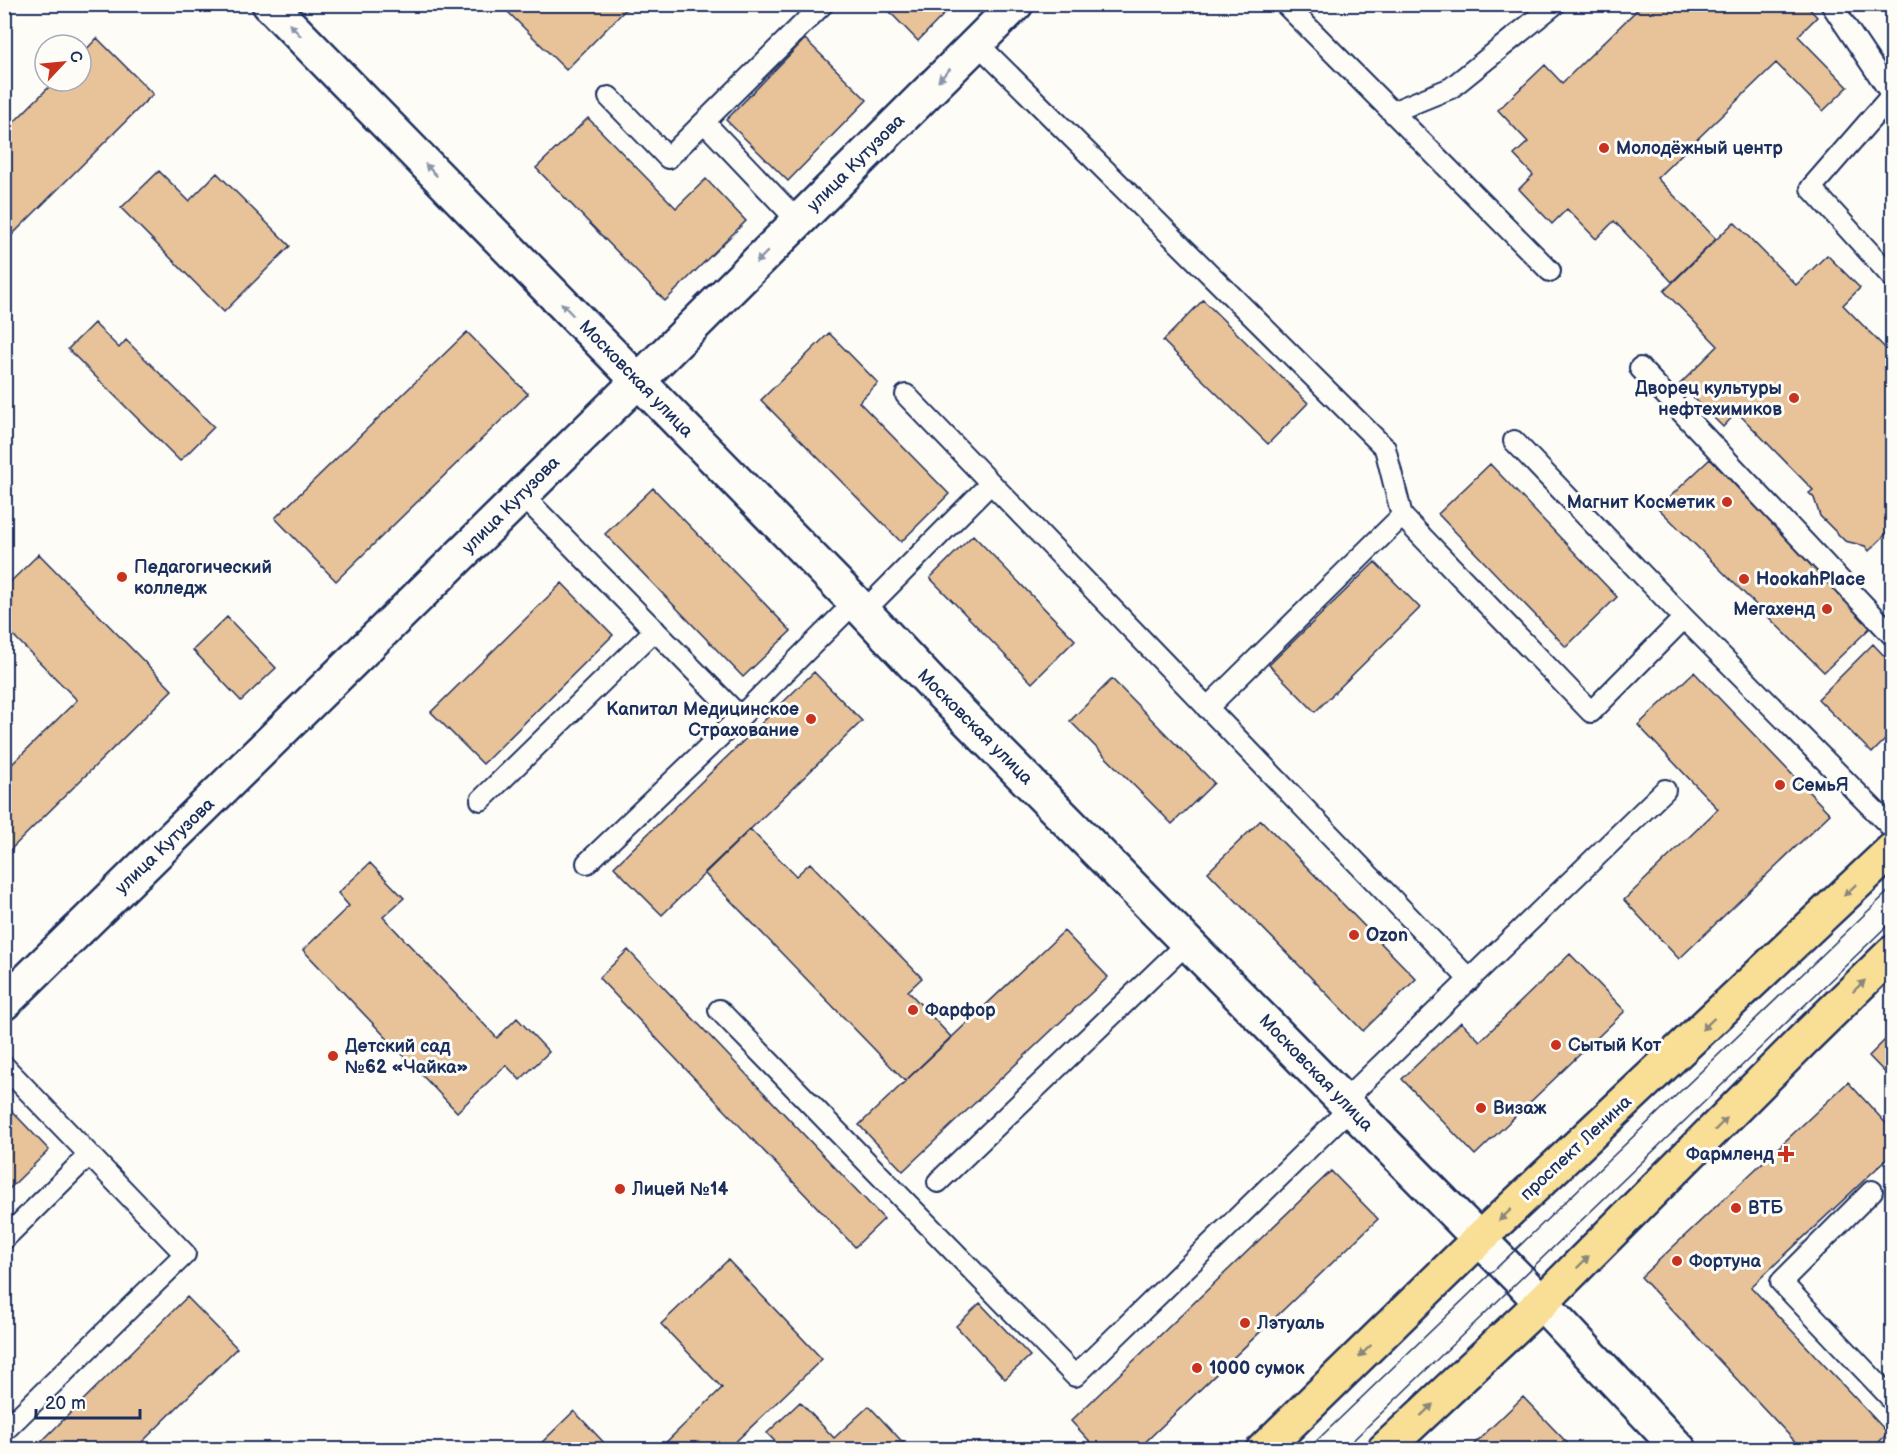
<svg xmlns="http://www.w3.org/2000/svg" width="1897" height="1454" font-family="'Balsamiq Sans',sans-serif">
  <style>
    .building { fill: #e8c298; stroke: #1b2f5e; stroke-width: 1.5 }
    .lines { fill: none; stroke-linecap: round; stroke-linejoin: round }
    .service-casing { stroke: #1b2f5e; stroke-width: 24 }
    .minor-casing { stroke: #1b2f5e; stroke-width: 38 }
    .primary-casing { stroke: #1b2f5e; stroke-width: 38 }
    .service { stroke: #fdfcf7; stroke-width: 20 }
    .minor { stroke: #fdfcf7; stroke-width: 33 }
    .primary { stroke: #f9df96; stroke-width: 33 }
    .tram { stroke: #1b2f5e; stroke-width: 1.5 }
    .oneway { fill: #8c96aa }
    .oneway2 { fill: #8a877a }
    .poi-dot { fill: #c8321e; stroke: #fdfcf7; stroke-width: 2 }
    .labels { text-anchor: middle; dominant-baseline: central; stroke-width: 6; stroke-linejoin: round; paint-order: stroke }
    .poi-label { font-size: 18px; font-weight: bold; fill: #1b2f5e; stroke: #fdfcf7; text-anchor: start }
    .street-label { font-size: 18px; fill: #1b2f5e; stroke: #fdfcf7 }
  </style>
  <rect width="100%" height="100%" fill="#fdfcf7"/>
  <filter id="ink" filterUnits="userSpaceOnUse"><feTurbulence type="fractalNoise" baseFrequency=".0167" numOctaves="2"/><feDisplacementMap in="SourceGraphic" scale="12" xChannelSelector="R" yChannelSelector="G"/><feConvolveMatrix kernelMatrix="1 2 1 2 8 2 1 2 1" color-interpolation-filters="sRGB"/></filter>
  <g filter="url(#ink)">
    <!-- building -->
    <path class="building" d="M 500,4 L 631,4 L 566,70 Z
      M 882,4 L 954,4 L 918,41 Z
      M 1643,4 L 1805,4 L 1817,17 L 1798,36 L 1848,87 L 1823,111 L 1776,63 L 1657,178 L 1716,239 L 1672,282 L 1614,221 L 1596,239 L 1567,209 L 1552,224 L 1519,189 L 1533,175 L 1514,155 L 1528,142 L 1498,110 L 1545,65 L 1562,83 Z
      M 97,38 L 153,94 L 4,243 L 4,132 L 55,81 L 81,81 L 81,55 Z
      M 805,39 L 867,100 L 788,181 L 726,120 Z
      M 588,118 L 676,208 L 706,179 L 746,221 L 665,301 L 536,168 Z
      M 159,171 L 189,201 L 217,173 L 290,246 L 224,312 L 121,208 Z
      M 1734,222 L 1796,285 L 1827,255 L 1860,288 L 1843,305 L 1892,355 L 1892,528 L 1869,551 L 1865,546 L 1845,541 L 1820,516 L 1814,498 L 1809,493 L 1813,490 L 1737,412 L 1723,427 L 1680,384 L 1718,346 L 1664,291 Z
      M 1203,300 L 1308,403 L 1268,444 L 1163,341 Z
      M 94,323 L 119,348 L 126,340 L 214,427 L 180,461 L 68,349 Z
      M 467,332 L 528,394 L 336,581 L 275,518 Z
      M 829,333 L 878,383 L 859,402 L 949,494 L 901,542 L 761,400 Z
      M 1710,459 L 1871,627 L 1824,672 L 1658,508 Z
      M 1490,464 L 1617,597 L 1566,647 L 1438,514 Z
      M 653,488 L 791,631 L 743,677 L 605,534 Z
      M 973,535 L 1075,640 L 1032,683 L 930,578 Z
      M 39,554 L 172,690 L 4,856 L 4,772 L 77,700 L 4,626 L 4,588 Z
      M 1375,562 L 1420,608 L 1315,712 L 1269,665 Z
      M 562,583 L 613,635 L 483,764 L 431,712 Z
      M 227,617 L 276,668 L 241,701 L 193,650 Z
      M 1873,644 L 1892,664 L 1892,733 L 1872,753 L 1818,699 Z
      M 814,672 L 862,721 L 662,915 L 614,867 Z
      M 1694,672 L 1830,814 L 1679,959 L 1624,900 L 1718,809 L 1638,725 Z
      M 1112,679 L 1214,783 L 1172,824 L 1070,721 Z
      M 1261,820 L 1416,979 L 1363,1031 L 1208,872 Z
      M 750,829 L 796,876 L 810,863 L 922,978 L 908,991 L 951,1037 L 905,1081 L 704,873 Z
      M 370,863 L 404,898 L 383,917 L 497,1038 L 517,1018 L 549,1052 L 520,1080 L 506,1065 L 457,1112 L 303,950 L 349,906 L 338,893 Z
      M 1064,931 L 1108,977 L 903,1171 L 859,1125 Z
      M 628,950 L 884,1219 L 855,1247 L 599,978 Z
      M 1570,954 L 1625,1011 L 1475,1155 L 1402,1079 L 1461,1022 L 1480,1041 Z
      M 1892,1033 L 1892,1080 L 1869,1056 Z
      M 1848,1082 L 1892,1130 L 1892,1154 L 1751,1287 L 1888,1433 L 1871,1450 L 1803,1450 L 1641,1277 Z
      M 6,1105 L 49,1150 L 4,1194 L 4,1106 Z
      M 1331,1171 L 1378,1219 L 1137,1450 L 1098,1450 L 1071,1421 Z
      M 728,1260 L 822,1359 L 727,1450 L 658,1450 L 722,1388 L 661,1324 Z
      M 187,1297 L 237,1348 L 134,1450 L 33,1450 Z
      M 980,1303 L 1030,1356 L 1005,1379 L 956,1326 Z
      M 1523,1397 L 1574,1450 L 1468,1450 Z
      M 800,1402 L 834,1438 L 869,1406 L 910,1450 L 783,1450 L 767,1433 Z
      M 574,1411 L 611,1450 L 534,1450 Z"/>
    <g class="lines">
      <defs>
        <path id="service" d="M 1285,4 L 1550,271
          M 1831,4 L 1892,95
          M 977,43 L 1385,448 L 1402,516 L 1591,712 L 1684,618
          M 1892,95 L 1811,188 L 1892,277
          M 609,97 L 668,158 L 704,122
          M 1392,112 L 1451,88 L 1555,4
          M 798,221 L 704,122 L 823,4
          M 1640,368 L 1892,635
          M 906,395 L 1470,980
          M 1514,441 L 1684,618 L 1892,828
          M 522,495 L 740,717
          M 864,611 L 991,483
          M 1207,708 L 1402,516
          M 481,800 L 655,630
          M 587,863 L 740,717 L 855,602
          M 719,1010 L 1075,1376 L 1350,1108
          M 4,1066 L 185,1254 L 4,1431
          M 1344,1101 L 1665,790
          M 938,1182 L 1188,942
          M 1872,1191 L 1781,1282 L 1892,1399
          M 4,1239 L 89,1155"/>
        <path id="minor" d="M 269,4 L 855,602 L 936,688 L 1520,1280 L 1680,1450
          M 4,1003 L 638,381 L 1016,4"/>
        <path id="primary" d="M 1263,1450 L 1479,1239 L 1892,850
          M 1384,1450 L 1541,1303 L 1804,1039 L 1892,953"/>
      </defs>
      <!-- service casing -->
      <use href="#service" class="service-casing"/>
      <!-- minor casing -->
      <use href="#minor" class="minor-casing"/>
      <!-- primary casing -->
      <use href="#primary" class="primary-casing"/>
      <!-- service -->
      <use href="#service" class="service"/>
      <!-- minor -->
      <use href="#minor" class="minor"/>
      <!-- primary -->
      <use href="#primary" class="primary"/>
      <!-- tram -->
      <path class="tram" d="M 1307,1450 L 1892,888
        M 1343,1450 L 1892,921"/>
    </g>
    <!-- one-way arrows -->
    <defs><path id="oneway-solid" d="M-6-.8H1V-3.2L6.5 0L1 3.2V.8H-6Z" transform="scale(1.5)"/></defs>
    <g class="oneway">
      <use href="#oneway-solid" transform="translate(295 30) rotate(-134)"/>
      <use href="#oneway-solid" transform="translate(944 75) rotate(135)"/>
      <use href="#oneway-solid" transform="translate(431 170) rotate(-134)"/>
      <use href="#oneway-solid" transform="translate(762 257) rotate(135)"/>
      <use href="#oneway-solid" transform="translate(567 309) rotate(-134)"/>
    </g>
    <g class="oneway2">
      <use href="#oneway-solid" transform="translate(1850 890) rotate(137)"/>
      <use href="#oneway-solid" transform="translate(1859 986) rotate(-44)"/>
      <use href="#oneway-solid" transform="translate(1708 1024) rotate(137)"/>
      <use href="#oneway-solid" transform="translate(1721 1124) rotate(-45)"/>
      <use href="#oneway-solid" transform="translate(1505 1215) rotate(137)"/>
      <use href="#oneway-solid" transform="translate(1583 1262) rotate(-45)"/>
      <use href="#oneway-solid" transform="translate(1365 1351) rotate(136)"/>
      <use href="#oneway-solid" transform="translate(1427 1410) rotate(-43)"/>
    </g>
  </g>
  <!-- markers -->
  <g class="poi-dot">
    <circle cx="1604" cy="148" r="6"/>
    <circle cx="1794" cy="398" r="6"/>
    <circle cx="1727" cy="502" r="6"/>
    <circle cx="122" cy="577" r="6"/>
    <circle cx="1744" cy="579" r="6"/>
    <circle cx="1827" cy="609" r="6"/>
    <circle cx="811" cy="719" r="6"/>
    <circle cx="1780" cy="785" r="6"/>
    <circle cx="1354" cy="935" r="6"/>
    <circle cx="913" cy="1010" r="6"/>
    <circle cx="1556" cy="1045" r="6"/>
    <circle cx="333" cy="1056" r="6"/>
    <circle cx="1481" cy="1108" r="6"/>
    <path d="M1783 1145h6v6h6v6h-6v6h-6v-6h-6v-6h6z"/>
    <circle cx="620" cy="1189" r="6"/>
    <circle cx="1736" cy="1208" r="6"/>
    <circle cx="1677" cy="1261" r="6"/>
    <circle cx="1245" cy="1323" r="6"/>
    <circle cx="1197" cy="1368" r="6"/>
  </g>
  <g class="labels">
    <!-- poi labels -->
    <g class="poi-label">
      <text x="1616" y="148">Молодёжный центр</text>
      <text x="1782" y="388" text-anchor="end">Дворец культуры<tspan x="1782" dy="21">нефтехимиков</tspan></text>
      <text x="1715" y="502" text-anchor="end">Магнит Косметик</text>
      <text x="134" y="567">Педагогический<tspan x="134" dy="21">колледж</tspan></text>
      <text x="1756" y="579">HookahPlace</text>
      <text x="1815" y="609" text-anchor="end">Мегахенд</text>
      <text x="799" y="709" text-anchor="end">Капитал Медицинское<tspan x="799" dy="21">Страхование</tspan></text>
      <text x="1792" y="785">СемьЯ</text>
      <text x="1366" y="935">Ozon</text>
      <text x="925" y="1010">Фарфор</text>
      <text x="1568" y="1045">Сытый Кот</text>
      <text x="345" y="1046">Детский сад<tspan x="345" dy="21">№62 «Чайка»</tspan></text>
      <text x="1493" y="1108">Визаж</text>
      <text x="1774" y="1154" text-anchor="end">Фармленд</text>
      <text x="632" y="1189">Лицей №14</text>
      <text x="1748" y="1208">ВТБ</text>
      <text x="1689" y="1261">Фортуна</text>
      <text x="1257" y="1323">Лэтуаль</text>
      <text x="1209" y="1368">1000 сумок</text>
    </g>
    <!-- street labels -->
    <g class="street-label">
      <text transform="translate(856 163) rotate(-45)">улица Кутузова</text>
      <text transform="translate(636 379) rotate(46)">Московская улица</text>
      <text transform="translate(511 505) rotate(-45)">улица Кутузова</text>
      <text transform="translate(975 727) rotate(45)">Московская улица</text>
      <text transform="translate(165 846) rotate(-44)">улица Кутузова</text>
      <text transform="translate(1316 1073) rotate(46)">Московская улица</text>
      <text transform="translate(1576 1148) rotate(-43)">проспект Ленина</text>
    </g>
  </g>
  <!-- margin -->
  <rect width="1897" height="1454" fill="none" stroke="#fdfcf7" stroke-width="24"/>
  <rect x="12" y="12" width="1873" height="1430" fill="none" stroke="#1b2f5e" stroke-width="2" filter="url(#ink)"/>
  <!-- north arrow -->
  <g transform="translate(63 63) rotate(64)"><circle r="28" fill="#fdfcf7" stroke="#a3aaba" stroke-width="1.5"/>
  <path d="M0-4.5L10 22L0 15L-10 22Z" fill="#c8321e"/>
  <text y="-9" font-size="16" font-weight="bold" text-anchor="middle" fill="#1b2f5e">С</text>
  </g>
  <!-- scale -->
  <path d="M36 1409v9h104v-9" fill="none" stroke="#1b2f5e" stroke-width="3"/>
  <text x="45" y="1409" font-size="18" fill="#1b2f5e" stroke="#fdfcf7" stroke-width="4.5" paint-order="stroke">20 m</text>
</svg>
